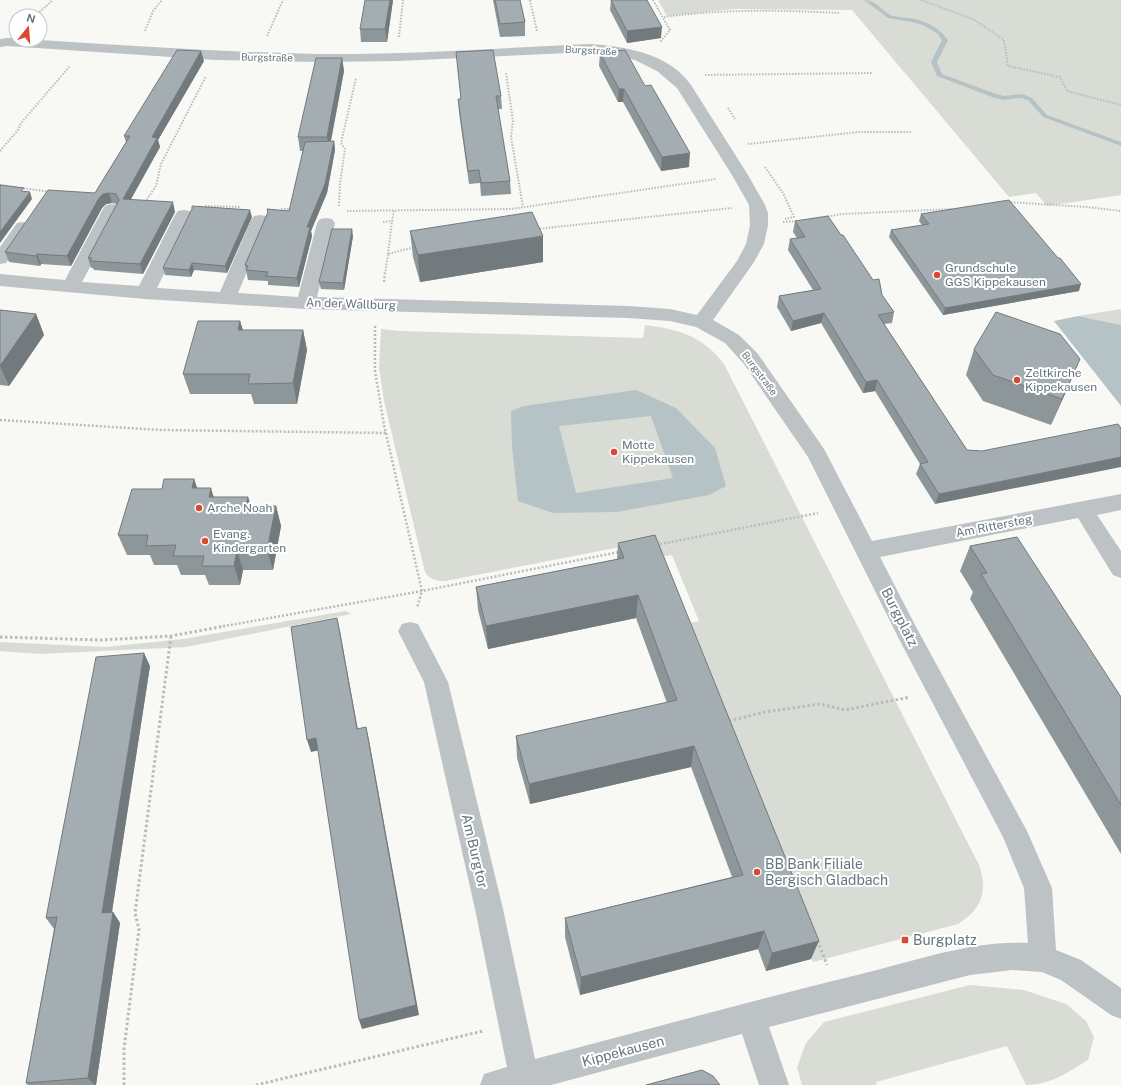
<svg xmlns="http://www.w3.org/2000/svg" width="1121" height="1085" font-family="'Public Sans',sans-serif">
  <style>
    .green { fill: #d8dcd5 }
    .water { fill: #b6c3c6; fill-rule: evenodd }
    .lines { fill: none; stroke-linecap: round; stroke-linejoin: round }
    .stream { fill: #b6c3c6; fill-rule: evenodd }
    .path-far2 { stroke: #b8bcbe; stroke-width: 2; stroke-dasharray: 1.5 1.5; stroke-linecap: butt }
    .path-far1 { stroke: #b8bcbe; stroke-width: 2.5; stroke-dasharray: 2 2; stroke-linecap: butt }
    .path { stroke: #b8bcbe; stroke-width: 3; stroke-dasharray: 2.5 2.5; stroke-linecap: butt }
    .minor { fill: #bdc2c5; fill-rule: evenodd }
    .wall { fill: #8d9699 }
    .shaded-wall { fill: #737a7d }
    .building { fill: #a4aeb2; stroke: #737a7d }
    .poi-dot { fill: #d84935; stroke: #fff; stroke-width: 1.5 }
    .labels { text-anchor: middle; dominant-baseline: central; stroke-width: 4; stroke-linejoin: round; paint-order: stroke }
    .far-street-label { font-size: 10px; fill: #65767e; stroke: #fff }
    .poi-label { font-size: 12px; fill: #65767e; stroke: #fff; text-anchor: start }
    .street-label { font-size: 12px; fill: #65767e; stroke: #fff }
    .near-street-label { font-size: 14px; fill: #65767e; stroke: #fff }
    .near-poi-label { font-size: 14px; fill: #65767e; stroke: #fff; text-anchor: start }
  </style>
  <rect width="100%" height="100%" fill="#f8f8f5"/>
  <!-- green -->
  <path class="green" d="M 658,0 L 1121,0 L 1121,195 L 1047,206 L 1036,193 L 1009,197 L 852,10 L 734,9 L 667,16 Z
    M 1121,309 L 1121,325 L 1078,316 Z
    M 645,325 C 678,329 703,336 724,364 L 979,865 C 988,892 982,909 958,924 L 813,962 L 680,625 L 699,621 L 672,555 L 654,558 L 646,542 L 445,581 C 436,581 430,580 425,572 L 384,401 L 379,367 L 381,329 L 400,331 L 643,338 Z
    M 346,611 L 351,614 L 186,647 L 40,654 L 0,651 L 0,642 L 105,647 L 183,639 Z
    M 970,985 L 1024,990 L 1066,1004 L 1086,1021 L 1094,1037 L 1088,1060 C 1069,1072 1050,1085 1026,1085 L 1007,1046 L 876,1082 L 877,1085 L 802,1085 L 797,1067 L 806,1043 L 824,1022 Z"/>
  <!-- water -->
  <path class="water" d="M 1078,316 L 1121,325 L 1121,406 L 1054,321 Z
    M 636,390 L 676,408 L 715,448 L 726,486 L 709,495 L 617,512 L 553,513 L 518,501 L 512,447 L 511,411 L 524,406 ZM 651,416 L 673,478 L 576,493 L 559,426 Z"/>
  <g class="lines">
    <!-- stream -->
    <path class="stream" d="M 864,0 C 875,0 881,9 890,15 C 895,17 903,17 909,18 C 924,20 939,27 948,40 L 937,62 L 942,74 L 996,94 L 1004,96 L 1022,94 L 1032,98 L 1047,115 L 1121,142 L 1121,146 L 1043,117 L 1028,100 L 1021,98 L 1004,100 L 992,97 L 937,76 L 931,62 L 942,40 L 938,34 L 923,25 L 912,22 L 888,18 Z"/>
    <!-- path-far2 -->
    <path class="path-far2" d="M 530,0 L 537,31
      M 653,0 L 670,30 L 660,42
      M 921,0 L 973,19 L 1004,40 L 1008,66 L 1060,77 L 1067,91 L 1121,105
      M 35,16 L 53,0
      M 664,17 C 722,9 780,10 839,13
      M 145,31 L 153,11 L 162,0
      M 267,36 L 283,0
      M 399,37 L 403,0
      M 506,73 L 513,121 L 511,137 L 523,207
      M 705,75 L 872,73
      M 728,108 L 735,119
      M 748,144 L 859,132 L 912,132
      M 0,151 L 18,130 L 21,123 L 70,66
      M 765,167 L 783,193 L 794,217 L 785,219
      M 0,185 L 51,192
      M 145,202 L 156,186 L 161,164 L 206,76
      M 1008,202 L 1087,207 L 1121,211
      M 205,206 L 240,207
      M 339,206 L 340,183 L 345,149 L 341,143 L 356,78
      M 281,209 L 292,209
      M 347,211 L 511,209 L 716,179
      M 825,217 L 842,214 L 953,209
      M 383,222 L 392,221 L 394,211
      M 783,222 L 798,221
      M 537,229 L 732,208
      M 388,254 L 392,221
      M 385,274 L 388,254 L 415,247"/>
    <!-- path-far1 -->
    <path class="path-far1" d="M 384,282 L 385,273
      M 375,326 L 375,371 L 384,425 L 422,591 L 417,608
      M 0,420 L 161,430 L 386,433
      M 656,545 L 818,513
      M 219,627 L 422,591 L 619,552"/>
    <!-- path -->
    <path class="path" d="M 0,637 L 101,640 L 171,636 L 225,626
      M 729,721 L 765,712 L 820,704 L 845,710 L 910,697
      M 805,908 L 827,965
      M 124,1085 L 124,1049 L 139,929 L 135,913 L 171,636
      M 256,1085 L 483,1031"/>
    <!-- minor -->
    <path class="minor" d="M 7,38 L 16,38 L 16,40 L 40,40 C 133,46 225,52 317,54 C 408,55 499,48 589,44 C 624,46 669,53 691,85 L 748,175 L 765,205 L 768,213 L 768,225 L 764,244 L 754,262 L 713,320 L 739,335 L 758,354 L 824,449 L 872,541 L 1121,494 L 1121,510 L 1097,515 L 1121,551 L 1121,578 L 1113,575 L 1078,518 L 880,557 L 915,625 L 1027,831 L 1052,888 L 1056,950 L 1081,960 L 1121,988 L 1121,1019 L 1111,1015 L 1061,980 L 1042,972 L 1012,970 L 970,975 L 769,1027 L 789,1085 L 759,1085 L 742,1034 L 551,1085 L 480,1085 L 484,1074 L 507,1067 L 475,909 L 424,682 L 398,631 L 402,624 L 410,622 L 418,624 L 448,682 L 503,909 L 535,1059 C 645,1030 755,1000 865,973 C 917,960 974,940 1028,943 L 1024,888 L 1003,837 L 899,639 L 808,457 L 744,364 L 725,343 L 696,327 L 670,321 L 628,318 L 306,309 L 145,299 L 0,286 L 0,274 L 65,280 L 103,209 L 106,205 L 112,204 L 118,205 L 121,209 L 82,282 L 139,286 L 175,215 L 178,211 L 184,210 L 190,211 L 193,215 L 157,288 L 220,292 L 251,220 L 254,216 L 260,215 L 266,216 L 269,220 L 238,293 L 298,297 L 317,223 L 320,219 L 326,218 L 332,219 L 335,223 L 317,297 L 628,306 L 670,309 L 697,315 L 737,261 L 746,244 L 750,225 L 749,205 L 732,175 L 677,88 L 657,71 L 635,60 L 615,55 L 589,52 L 398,61 L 319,62 L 216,60 L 7,46 L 0,47 L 0,39 Z
      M 23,222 L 29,223 L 32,227 L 6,263 L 0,264 L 0,247 L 17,223 Z"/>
  </g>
  <!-- wall -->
  <path class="wall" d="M 393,0 L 387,42 L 361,42 L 360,29 Z
    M 493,0 L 520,0 L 525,22 L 525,36 L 500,37 Z
    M 611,0 L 647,0 L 661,38 L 627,43 L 610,10 Z
    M 456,52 L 501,96 L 502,109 L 498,109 L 510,181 L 511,194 L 481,196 L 480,183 L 469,184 L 459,112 L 458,99 L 461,99 Z
    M 600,53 L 645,86 L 689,167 L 661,171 L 623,102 L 618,102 L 599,66 Z
    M 342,58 L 344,71 L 331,141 L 334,141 L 335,150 L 327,193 L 311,231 L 312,236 L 299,287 L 268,285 L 268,281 L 248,280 L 245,265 L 268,212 L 267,209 L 289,211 L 303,151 L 300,151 L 298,137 Z
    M 204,61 L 158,140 L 160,147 L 131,199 L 175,212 L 143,274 L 94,270 L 93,268 L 91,268 L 88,258 L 117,204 L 112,203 L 106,204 L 102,208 L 71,266 L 41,264 L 40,266 L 9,262 L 5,252 L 95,193 L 126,142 L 124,136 Z
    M 921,214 L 1058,258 L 1079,291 L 943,315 L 889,237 L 891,230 L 922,225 L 919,221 Z
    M 252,217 L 227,273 L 194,270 L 191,277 L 165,275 L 163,268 Z
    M 795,221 L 882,295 L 894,312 L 892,323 L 884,324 L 967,450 L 935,504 L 916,474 L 920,464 L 875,391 L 863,393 L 821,323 L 791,331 L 777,307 L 779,296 L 813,290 L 788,250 L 790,239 L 797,238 L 793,232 Z
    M 410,231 L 543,262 L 420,282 L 413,257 Z
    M 353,236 L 344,290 L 321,289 L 319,282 Z
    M 0,310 L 36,314 L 44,335 L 9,386 L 0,385 Z
    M 240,321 L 243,330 L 303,330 L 307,350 L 297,404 L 254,404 L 251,394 L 190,394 L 183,374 Z
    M 974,349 L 1069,385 L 1051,425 L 983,401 L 966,375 Z
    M 194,479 L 197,488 L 214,497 L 248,497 L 251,506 L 276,506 L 281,526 L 273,570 L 243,570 L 240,585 L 209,585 L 205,575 L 181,575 L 177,565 L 154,565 L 150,555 L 127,555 L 118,535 L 162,489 Z
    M 618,543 L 811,959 L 766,971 L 758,949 L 580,995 L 565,937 L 565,918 L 732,877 L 691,767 L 530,804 L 517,758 L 516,736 L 667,703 L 636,618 L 488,649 L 478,610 L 476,587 L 617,559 Z
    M 970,546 L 1121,697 L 1121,854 L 970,599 L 973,592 L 960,571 Z
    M 150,666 L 112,912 L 113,912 L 120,923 L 96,1085 L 28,1085 L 26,1083 L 54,929 L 46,918 Z"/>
  <!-- shaded-wall -->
  <path class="shaded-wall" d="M 390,0 L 393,0 L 387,42 L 385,29 Z
    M 662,27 L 661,38 L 627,43 L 627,31 Z
    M 201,51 L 204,61 L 158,140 L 160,147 L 126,208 L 123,199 L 152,137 Z
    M 342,58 L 344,71 L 329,150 L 327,137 Z
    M 619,89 L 624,89 L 623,102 L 618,102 Z
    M 334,141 L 335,150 L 327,193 L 311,231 L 312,236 L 299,287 L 297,278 L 307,227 Z
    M 690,153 L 689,167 L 661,171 L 662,157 Z
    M 30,192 L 32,199 L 0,243 L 0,232 Z
    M 109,193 L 112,203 L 106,204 L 102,208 L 71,266 L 67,256 L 99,198 L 103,194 Z
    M 173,202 L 175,212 L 143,274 L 140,264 Z
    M 250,210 L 252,217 L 227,273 L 225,266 Z
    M 352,229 L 353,236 L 344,290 L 343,283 Z
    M 543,236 L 543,262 L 420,282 L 418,255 Z
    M 37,254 L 41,264 L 40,266 L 36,256 Z
    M 192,263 L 194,270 L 191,277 L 189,270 Z
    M 1081,284 L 1079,291 L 943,315 L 945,308 Z
    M 824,313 L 821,323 L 791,331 L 793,321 Z
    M 36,314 L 44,335 L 9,386 L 0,366 Z
    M 240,321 L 246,341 L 238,330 Z
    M 303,330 L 307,350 L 297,404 L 293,383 Z
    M 1080,359 L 1069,385 L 1051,425 L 1062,399 Z
    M 877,380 L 875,391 L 863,393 L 866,382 Z
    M 1121,457 L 1121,467 L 935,504 L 939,494 Z
    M 194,479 L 201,499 L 192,488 Z
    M 211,488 L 217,508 L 209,497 Z
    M 248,497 L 254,517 L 246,506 Z
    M 276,506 L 281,526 L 273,570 L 267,550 Z
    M 237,550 L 243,570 L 240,585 L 234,566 Z
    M 638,595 L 636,618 L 488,649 L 486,626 Z
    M 337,618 L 340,631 L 360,741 L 357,729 Z
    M 144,653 L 150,666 L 110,924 L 102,913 Z
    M 366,727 L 369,740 L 419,1015 L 362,1029 L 359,1020 Z
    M 316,738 L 320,750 L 311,752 L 307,740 Z
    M 694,746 L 691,767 L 530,804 L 529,784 Z
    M 113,912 L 120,923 L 96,1085 L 95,1085 L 88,1078 Z
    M 764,931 L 758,949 L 580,995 L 581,977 Z
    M 819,941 L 811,959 L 766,971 L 772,953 Z"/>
  <!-- building -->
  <path class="building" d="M 365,0 L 390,0 L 385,29 L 360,29 Z
    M 495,0 L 520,0 L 525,22 L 500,24 Z
    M 611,0 L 647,0 L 662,27 L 627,31 Z
    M 177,50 L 201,51 L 152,137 L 157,138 L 123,199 L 173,202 L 140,264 L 90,261 L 92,258 L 88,258 L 119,200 L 116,194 L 109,193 L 103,194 L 99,198 L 67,256 L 37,254 L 36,256 L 5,252 L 48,190 L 95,193 L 130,136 L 124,136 Z
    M 493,50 L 501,96 L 496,96 L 510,181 L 481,183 L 479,170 L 468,171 L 458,99 L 461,99 L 456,52 Z
    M 625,50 L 645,86 L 651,85 L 690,153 L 662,157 L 624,89 L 619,89 L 600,53 Z
    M 316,58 L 342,58 L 327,137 L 298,137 Z
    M 334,141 L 325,184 L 307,227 L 310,227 L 297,278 L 266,276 L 268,272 L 246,270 L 248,266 L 245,265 L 268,212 L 267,209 L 289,211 L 305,142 Z
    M 0,185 L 24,188 L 21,191 L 30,192 L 0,232 Z
    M 1009,200 L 1058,258 L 1060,258 L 1081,284 L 945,308 L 891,230 L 929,224 L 921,214 Z
    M 192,206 L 250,210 L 225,266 L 192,263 L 189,270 L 163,268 L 192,209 Z
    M 532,212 L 543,236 L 418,255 L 410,231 Z
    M 828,216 L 841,235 L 843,235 L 873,280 L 879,279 L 882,295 L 894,312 L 878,315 L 967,450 L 982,451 L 1118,424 L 1121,428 L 1121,457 L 939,494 L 920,464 L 928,462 L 877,380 L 866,382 L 824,313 L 793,321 L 779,296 L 821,289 L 790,239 L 805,237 L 795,221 Z
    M 332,229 L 352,229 L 343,283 L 319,282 Z
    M 0,310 L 36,314 L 0,366 Z
    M 996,312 L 1060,334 L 1080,359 L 1062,399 L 993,375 L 974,349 Z
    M 198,321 L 240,321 L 238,330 L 303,330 L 293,383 L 248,384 L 250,374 L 183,374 Z
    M 164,479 L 194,479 L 192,488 L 211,488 L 209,497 L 248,497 L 246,506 L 276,506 L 267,550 L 237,550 L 234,566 L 202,566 L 204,556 L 173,556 L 176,545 L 146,546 L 148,535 L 118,535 L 132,489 L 162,489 Z
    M 655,535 L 819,941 L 772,953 L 764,931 L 581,977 L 565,918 L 743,875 L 694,746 L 529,784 L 516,736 L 677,700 L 638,595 L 486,626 L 476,587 L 624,558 L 618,543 Z
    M 1017,537 L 1121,697 L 1121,805 L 981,574 L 987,573 L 970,546 Z
    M 337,618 L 357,729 L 366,727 L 416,1005 L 359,1020 L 316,738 L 307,740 L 291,627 Z
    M 144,653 L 102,913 L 113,912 L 88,1078 L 26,1083 L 57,917 L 46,918 L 96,657 Z
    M 702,1070 L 713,1076 L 720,1085 L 646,1085 Z"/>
  <!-- markers -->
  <g class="poi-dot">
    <circle cx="937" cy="275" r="4"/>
    <circle cx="1017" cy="380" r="4"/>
    <circle cx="614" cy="452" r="4"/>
    <circle cx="199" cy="508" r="4"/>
    <circle cx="205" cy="541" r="4"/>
    <circle cx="757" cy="872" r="4"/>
    <rect x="901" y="936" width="8" height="8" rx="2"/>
  </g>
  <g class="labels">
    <!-- far-street labels -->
    <g class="far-street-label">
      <text transform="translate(591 50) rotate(3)">Burgstraße</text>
      <text transform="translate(267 57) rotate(1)">Burgstraße</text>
      <text transform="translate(760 373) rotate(53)">Burgstraße</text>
    </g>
    <!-- poi labels -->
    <g class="poi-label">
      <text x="945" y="268">Grundschule<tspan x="945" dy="14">GGS Kippekausen</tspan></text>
      <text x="1025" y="373">Zeltkirche<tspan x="1025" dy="14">Kippekausen</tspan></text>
      <text x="622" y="445">Motte<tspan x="622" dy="14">Kippekausen</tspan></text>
      <text x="207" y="508">Arche Noah</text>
      <text x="213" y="534">Evang.<tspan x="213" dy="14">Kindergarten</tspan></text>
    </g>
    <!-- street labels -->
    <g class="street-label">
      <text transform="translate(351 304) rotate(2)">An der Wallburg</text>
      <text transform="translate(994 526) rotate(-11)">Am Rittersteg</text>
    </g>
    <!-- near-street labels -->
    <g class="near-street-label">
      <text transform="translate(900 617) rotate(63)">Burgplatz</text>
      <text transform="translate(475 851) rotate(77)">Am Burgtor</text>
      <text transform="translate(623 1051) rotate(-15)">Kippekausen</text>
    </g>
    <!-- near-poi labels -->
    <g class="near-poi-label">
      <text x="765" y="864">BB Bank Filiale<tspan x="765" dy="16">Bergisch Gladbach</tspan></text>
      <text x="913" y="940">Burgplatz</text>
    </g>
  </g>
  <!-- north arrow -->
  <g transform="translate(28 28) rotate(17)"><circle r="19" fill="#ffffff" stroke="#c1c8cb"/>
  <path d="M0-3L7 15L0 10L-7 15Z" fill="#d84935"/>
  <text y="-6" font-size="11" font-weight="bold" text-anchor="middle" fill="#65767e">N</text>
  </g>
</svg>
